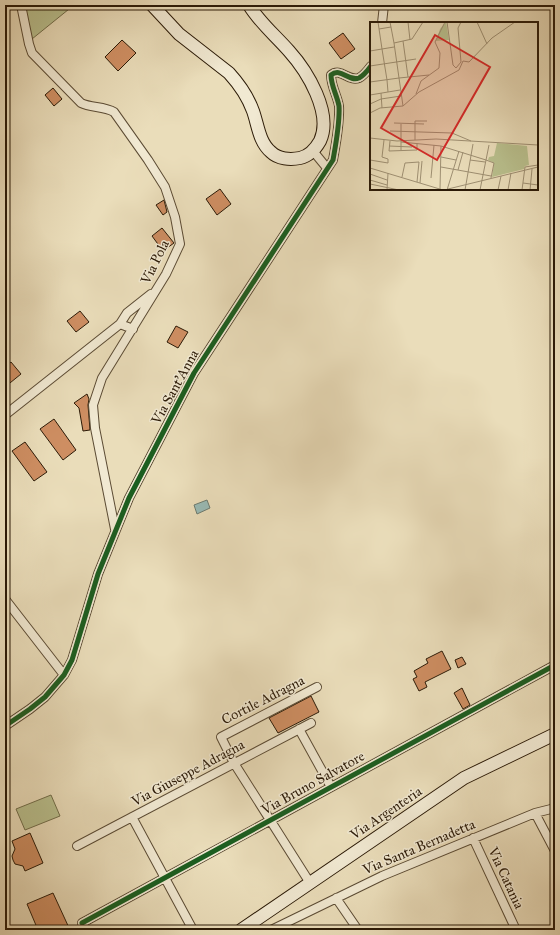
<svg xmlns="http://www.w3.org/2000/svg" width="560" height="935" font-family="'IM FELL Great Primer',serif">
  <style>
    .green { fill: #b9c08e; stroke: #726d4a }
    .water { fill: #99bbb6; stroke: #6d7b70 }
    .building { fill: #ce8e62; stroke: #2b1a07 }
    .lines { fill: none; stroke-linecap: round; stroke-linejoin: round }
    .street-casing { stroke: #5b4b34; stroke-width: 10 }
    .secondary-casing { stroke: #2b1a07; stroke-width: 14 }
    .street { stroke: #f1e9d2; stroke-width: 8 }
    .secondary { stroke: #f1e9d2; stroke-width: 12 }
    .cycleway-casing { stroke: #f1e9d2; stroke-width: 8 }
    .cycleway { stroke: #1b5e20; stroke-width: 5 }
    .labels { text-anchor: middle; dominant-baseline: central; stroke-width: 3; stroke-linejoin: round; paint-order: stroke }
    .street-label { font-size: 14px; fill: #2b1a07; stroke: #f1e9d2 }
    .inset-road { fill: none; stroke: #9e8f72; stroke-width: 1 }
    .view { fill: #d62828; fill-opacity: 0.15; stroke: #d62828; stroke-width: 2 }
    .inset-edge { fill: none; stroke: #2b1a07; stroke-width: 2 }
  </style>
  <rect width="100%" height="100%" fill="#eaddba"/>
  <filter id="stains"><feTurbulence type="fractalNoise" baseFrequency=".005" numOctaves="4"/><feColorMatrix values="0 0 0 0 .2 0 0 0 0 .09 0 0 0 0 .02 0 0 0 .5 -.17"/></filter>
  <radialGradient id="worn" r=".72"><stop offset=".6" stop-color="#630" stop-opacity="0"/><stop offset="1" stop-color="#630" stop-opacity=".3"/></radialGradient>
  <!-- green -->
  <path class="green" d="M 23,5 L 38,8 L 38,5 L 74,5 L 32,39 Z
    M 51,795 L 60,816 L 25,830 L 16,809 Z"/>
  <!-- water -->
  <path class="water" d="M 207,500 L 210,508 L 197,514 L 194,505 Z"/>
  <!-- building -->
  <path class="building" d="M 343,33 L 355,49 L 341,59 L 329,43 Z
    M 122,40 L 136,53 L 118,71 L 105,57 Z
    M 53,88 L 62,99 L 54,106 L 45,95 Z
    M 220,189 L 231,204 L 217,215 L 206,199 Z
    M 164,200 L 167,212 L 163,215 L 156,205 Z
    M 162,228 L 174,243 L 163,251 L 152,236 Z
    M 80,311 L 89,322 L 76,332 L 67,321 Z
    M 176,326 L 188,332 L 178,348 L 167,342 Z
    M 11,362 L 21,374 L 5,387 L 5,367 Z
    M 87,394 L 89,399 L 88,405 L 90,430 L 83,431 L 79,408 L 74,403 Z
    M 54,419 L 76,450 L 63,460 L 40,429 Z
    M 25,442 L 47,472 L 34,481 L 12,451 Z
    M 442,651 L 451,669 L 425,682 L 427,687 L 419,691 L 413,679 L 417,677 L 414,671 L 428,663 L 426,659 Z
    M 462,657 L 466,664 L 458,668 L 455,660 Z
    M 462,688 L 470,705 L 463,709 L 454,693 Z
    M 311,696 L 319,712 L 278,733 L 269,718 Z
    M 30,833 L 43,863 L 25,871 L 23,866 L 15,864 L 13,860 L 12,856 L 15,849 L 12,841 Z
    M 53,893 L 70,930 L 38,930 L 27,904 Z"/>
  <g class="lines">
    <defs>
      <path id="street" d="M 21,5 L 29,44 L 32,53 L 81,103 C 91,108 104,106 114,112 L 148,160 L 165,187 L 175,217 L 180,244 L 166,274 L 102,378 L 93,405 L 95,428 L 115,529
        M 382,23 L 384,5
        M 313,151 L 327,168
        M 120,324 L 127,313 L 151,294
        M 5,415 L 120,324 L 133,329
        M 5,599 L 64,675
        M 5,726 L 30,709 L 45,697 L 64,675 L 72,660 L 98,574 L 129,498 L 194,373 L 333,160 C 336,143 340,123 339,106 C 337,95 331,86 331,75 C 341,67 348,82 359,78 C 363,76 368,70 371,66
        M 299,729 L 331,787
        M 535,813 L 555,851
        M 132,817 L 193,930
        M 473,838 L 516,930
        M 77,846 L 311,723
        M 310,883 L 234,763 L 221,737 L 317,687
        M 336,898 L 358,930
        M 82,923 L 555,665
        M 271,930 L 382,876 L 535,813 L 555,808"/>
      <path id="secondary" d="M 152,5 L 179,34 L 229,73 C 239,84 248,97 253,111 C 258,125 259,142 271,152 C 278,159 290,160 300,158 C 309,156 316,148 320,141 C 333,113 307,71 289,51 C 275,35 259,22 249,5
        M 241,930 L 464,778 L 555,734"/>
    </defs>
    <!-- street casing -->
    <use href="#street" class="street-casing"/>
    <!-- secondary casing -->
    <use href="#secondary" class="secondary-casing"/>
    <!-- street -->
    <use href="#street" class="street"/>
    <!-- secondary -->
    <use href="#secondary" class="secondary"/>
    <defs>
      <path id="cycleway" d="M 5,726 L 30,709 L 45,697 L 64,675 L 72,660 L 98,574 L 129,498 L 194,373 L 333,160 C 336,143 340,123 339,106 C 337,95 331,86 331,75 C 341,67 348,82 359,78 C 363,76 368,70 371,66
        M 82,923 L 555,665"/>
    </defs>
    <!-- cycleway casing -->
    <use href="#cycleway" class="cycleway-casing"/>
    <!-- cycleway -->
    <use href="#cycleway" class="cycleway"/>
  </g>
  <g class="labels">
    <!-- street labels -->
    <g class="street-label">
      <text transform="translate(155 262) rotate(-64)">Via Pola</text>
      <text transform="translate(175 387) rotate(-61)">Via Sant'Anna</text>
      <text transform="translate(263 700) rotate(-27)">Cortile Adragna</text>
      <text transform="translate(188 773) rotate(-28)">Via Giuseppe Adragna</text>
      <text transform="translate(313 783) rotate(-29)">Via Bruno Salvatore</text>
      <text transform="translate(386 813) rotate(-34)">Via Argenteria</text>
      <text transform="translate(419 847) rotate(-23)">Via Santa Bernadetta</text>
      <text transform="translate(506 878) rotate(65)">Via Catania</text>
    </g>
  </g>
  <!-- overview -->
  <g transform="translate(370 22)">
    <rect width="168" height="168" fill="#eaddba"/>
    <path d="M 76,0 L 79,18 L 66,19 L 70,7 ZM 127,121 L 157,124 L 159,143 L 155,144 L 154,147 L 122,155 L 124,141 L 118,138 L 119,135 L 124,134 Z" fill="#b9c08e"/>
    <path class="inset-road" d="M 20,0 L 24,21M 38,0 L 40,18M 77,0 L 83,43 L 86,46 L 91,40 L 88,6 L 91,0M 107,0 L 117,22M 9,7 L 21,5M 33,19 L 38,55M 0,29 L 12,27 L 8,0M 0,44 L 46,37M 17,58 L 18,70M 17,58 L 12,27 L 24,25M 0,60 L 29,56 L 24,21 L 42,17 L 53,0M 11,71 L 12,86M 46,72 L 51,59 L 69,46 L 70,31 L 65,20 L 75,0M 0,73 L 30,68M 0,82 L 11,77 L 31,74M 33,84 L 29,56 L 59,53M 0,91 L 10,86 L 33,84 L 49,70 L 89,48 L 93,39 L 99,40 L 122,16 L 145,0M 24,101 L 54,102M 20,109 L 82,111 L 101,119M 0,116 L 27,119 L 66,117 L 168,123M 45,118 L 45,99 L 57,99M 20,119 L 19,129 L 47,128 L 47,121M 31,120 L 71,124 L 116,138 L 124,141 L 121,156M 19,124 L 42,125M 31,128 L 31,102M 71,135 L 86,138M 0,138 L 18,141 L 18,137 L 12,135 L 14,118M 100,138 L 115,140M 71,145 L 121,154M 0,146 L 73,168M 88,148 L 93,130M 0,152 L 17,158M 32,155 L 35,141 L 49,140 L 47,160M 61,156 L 64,123M 0,158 L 17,163M 50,161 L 52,139M 153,161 L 168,163M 0,162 L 29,168M 70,167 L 71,124M 78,167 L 168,145M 17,168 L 18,151M 77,168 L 89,129M 95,168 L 103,122M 110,168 L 119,123M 128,168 L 131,154M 138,168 L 141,151M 152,168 L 155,145 L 168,143M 160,168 L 162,147"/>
    <path class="view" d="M 65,13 L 120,45 L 67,138 L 11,106 Z"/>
    <rect width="168" height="168" class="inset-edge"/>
  </g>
  <!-- margin -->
  <rect width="560" height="935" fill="none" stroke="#eaddba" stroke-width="20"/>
  <rect x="6" y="6" width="548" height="923" fill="none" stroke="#2b1a07" stroke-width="2"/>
  <rect x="10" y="10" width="540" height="915" fill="none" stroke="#2b1a07"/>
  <rect width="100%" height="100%" filter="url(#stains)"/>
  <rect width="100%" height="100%" fill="url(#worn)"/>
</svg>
